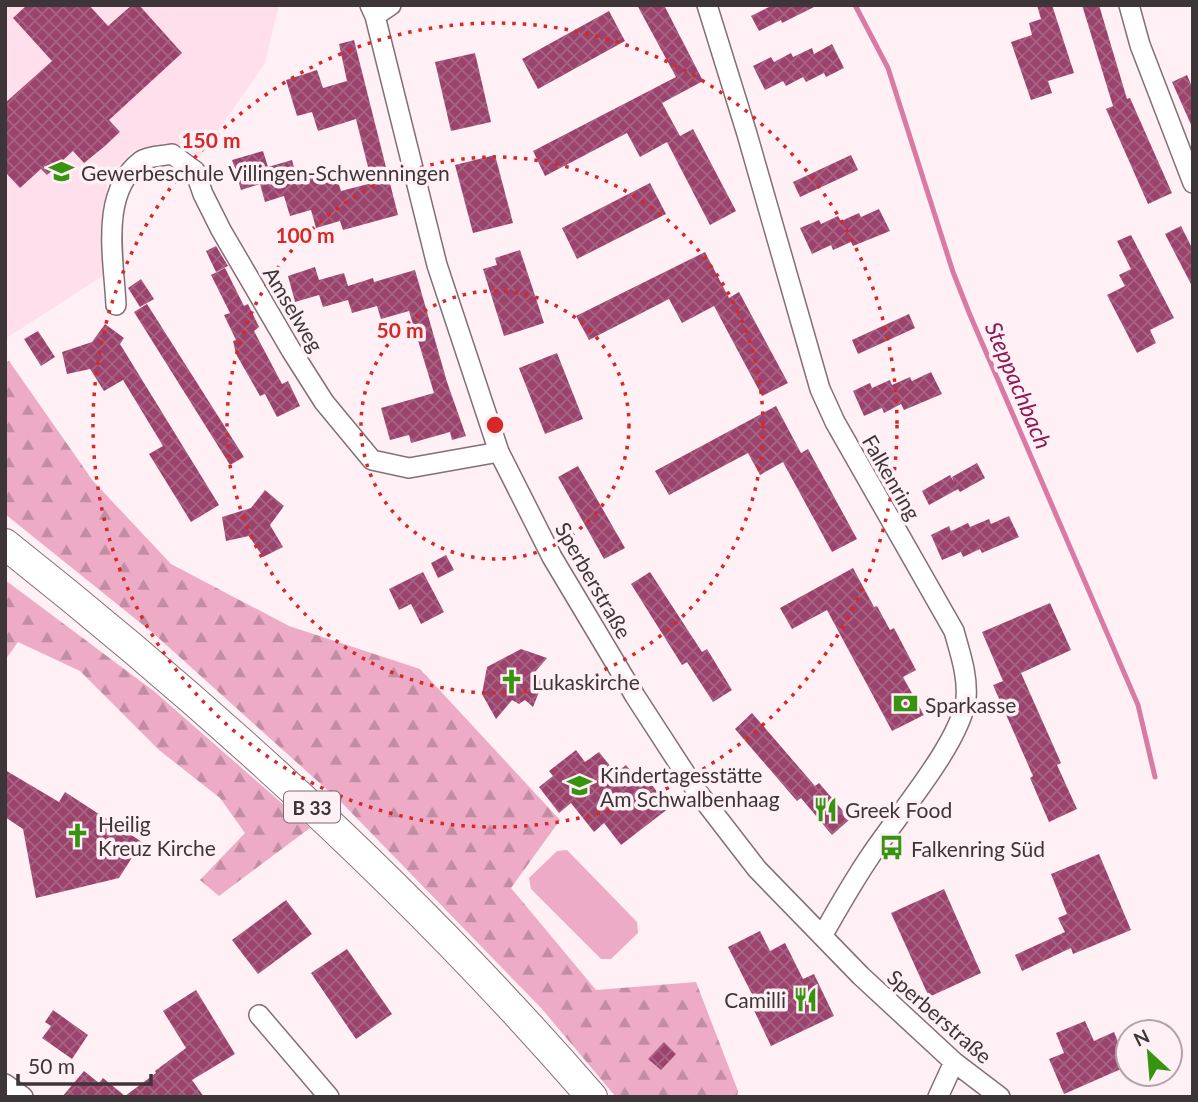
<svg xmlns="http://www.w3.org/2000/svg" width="1198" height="1102" font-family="Lato,sans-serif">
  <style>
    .built { fill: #ffdfeb }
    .forest { fill: url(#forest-firs) }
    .park { fill: #eeabc6 }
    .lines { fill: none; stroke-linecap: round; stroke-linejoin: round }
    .stream { stroke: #d97aa4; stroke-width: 5 }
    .building { fill: url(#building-cross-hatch) }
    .street-casing { stroke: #846f77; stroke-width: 22 }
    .primary-casing { stroke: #846f77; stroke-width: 32 }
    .street { stroke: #fff; stroke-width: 19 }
    .primary { stroke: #fff; stroke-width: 30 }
    .ring { fill: none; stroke: #d62828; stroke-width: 3.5; stroke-dasharray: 3.5 7 }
    .labels { text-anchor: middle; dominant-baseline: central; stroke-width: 7; stroke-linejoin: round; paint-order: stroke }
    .shield { fill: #fef0f5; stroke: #786d71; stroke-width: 2 }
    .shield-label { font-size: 19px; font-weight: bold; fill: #3e3538 }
    .poi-label { font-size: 21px; fill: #3e3538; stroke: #fef0f5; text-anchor: start }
    .street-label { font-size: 21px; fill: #3e3538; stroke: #fef0f5 }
    .water-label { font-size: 23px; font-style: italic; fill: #8b1957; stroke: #fef0f5 }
    .centre { fill: #d62828; stroke: #fef0f5; stroke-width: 3.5 }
    .ring-label { font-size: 21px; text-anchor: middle; font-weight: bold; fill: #d62828; stroke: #fef0f5; stroke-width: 7; stroke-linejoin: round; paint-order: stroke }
  </style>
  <defs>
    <pattern id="forest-firs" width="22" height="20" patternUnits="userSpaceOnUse" patternTransform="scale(1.75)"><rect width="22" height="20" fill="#eeabc6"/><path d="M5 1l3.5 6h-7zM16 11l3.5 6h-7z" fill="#c28ca2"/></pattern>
    <pattern id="building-cross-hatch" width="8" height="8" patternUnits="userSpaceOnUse" patternTransform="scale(1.75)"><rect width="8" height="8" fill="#9c436d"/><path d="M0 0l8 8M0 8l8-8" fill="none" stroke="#a66382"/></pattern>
  </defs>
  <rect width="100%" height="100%" fill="#fef0f5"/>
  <!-- built -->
  <path class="built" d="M 5,5 L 279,5 L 265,63 L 199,158 L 182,146 L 164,143 L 134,150 L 119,165 L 115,178 L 107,183 L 104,214 L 104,275 L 5,339 Z"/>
  <!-- forest -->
  <path class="forest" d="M 9,361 L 93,481 L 171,564 L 289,626 L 420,669 L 560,820 L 511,888 L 596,990 L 696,982 L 738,1091 L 737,1097 L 616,1097 L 542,1009 L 344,805 L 153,633 L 5,514 L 5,363 Z
    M 5,580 L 155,692 L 310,828 L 219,896 L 200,880 L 245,833 L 220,798 L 159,750 L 80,671 L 18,642 L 5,660 Z"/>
  <!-- park -->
  <path class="park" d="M 567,850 L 637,922 L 638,933 L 611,959 L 601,959 L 531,889 L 529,878 L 557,851 Z"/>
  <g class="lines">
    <!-- stream -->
    <path class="stream" d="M 855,5 L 888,68 L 953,272 L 970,315 L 1138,705 L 1155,777"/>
  </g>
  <!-- building -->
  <path class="building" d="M 27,5 L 89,5 L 108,26 L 132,5 L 139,5 L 182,53 L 109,120 L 120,132 L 105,146 L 84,163 L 73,151 L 47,175 L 41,169 L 20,188 L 5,172 L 5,103 L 52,61 L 13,18 Z
    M 637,5 L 664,5 L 703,81 L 662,103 L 680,136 L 693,129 L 736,211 L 710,225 L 667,142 L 640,157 L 627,133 L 545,176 L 533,151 L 676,77 Z
    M 773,5 L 818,5 L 782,23 L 781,20 L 759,31 L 751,16 Z
    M 1037,5 L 1052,5 L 1074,73 L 1048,81 L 1052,93 L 1031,100 L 1011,42 L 1032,35 L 1029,23 L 1041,19 Z
    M 1082,5 L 1099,5 L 1127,99 L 1130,98 L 1172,193 L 1148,204 L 1106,109 L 1113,106 Z
    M 609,11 L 625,41 L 538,89 L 522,59 Z
    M 354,40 L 398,215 L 343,230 L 340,221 L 316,228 L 311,210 L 290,216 L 284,196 L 265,202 L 260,184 L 241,190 L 232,160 L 263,151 L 268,167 L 292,160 L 296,175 L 315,169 L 319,183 L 337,178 L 341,191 L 372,183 L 356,119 L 318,131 L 312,112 L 297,116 L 286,80 L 317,70 L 323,88 L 347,81 L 339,44 Z
    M 832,44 L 844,68 L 826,77 L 824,73 L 806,82 L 803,77 L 786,86 L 783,81 L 765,90 L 753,66 L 771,57 L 774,62 L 791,53 L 793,57 L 812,48 L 814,54 Z
    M 475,53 L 491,122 L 451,131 L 435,62 Z
    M 1187,75 L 1193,89 L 1193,129 L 1172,82 Z
    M 495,155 L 513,223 L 473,233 L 455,165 Z
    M 851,155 L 858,170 L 800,197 L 793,182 Z
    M 650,183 L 666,214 L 577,259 L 562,228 Z
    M 879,209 L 890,231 L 853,246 L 851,242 L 833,250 L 831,245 L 812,254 L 800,228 L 819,220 L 821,224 L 838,216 L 841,221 L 859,213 L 861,217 Z
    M 1181,226 L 1193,250 L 1193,288 L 1165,234 Z
    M 1131,235 L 1174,318 L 1150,330 L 1156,343 L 1137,353 L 1107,295 L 1125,286 L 1119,275 L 1131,269 L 1117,241 Z
    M 216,246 L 228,266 L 216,272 L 206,251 Z
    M 520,250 L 544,323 L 504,336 L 483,269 L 497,265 L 495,258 Z
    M 705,252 L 729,298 L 739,292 L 788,383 L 762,396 L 714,306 L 682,323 L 669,299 L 589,340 L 576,316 Z
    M 315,267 L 319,280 L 344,273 L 348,286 L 373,278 L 374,282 L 415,270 L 447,382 L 466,436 L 452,440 L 450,432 L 411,443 L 409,435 L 390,440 L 381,408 L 434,393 L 409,311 L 381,319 L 377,306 L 352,313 L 348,300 L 323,307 L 319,295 L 295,302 L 288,276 Z
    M 225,268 L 244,306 L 248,304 L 259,327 L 254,331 L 282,384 L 288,381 L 300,406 L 277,417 L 265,394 L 260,396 L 236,354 L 233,341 L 236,340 L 224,315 L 230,313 L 211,275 Z
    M 141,279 L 154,299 L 140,307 L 128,288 Z
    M 147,304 L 244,457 L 230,465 L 134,312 Z
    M 909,314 L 915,328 L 858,354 L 852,340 Z
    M 105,324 L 124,338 L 120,344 L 219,505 L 191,522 L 149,454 L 163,446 L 123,380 L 104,391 L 90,369 L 67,374 L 62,352 L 92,342 Z
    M 38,331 L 55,357 L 41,366 L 24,339 Z
    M 557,353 L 583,419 L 545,434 L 519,368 Z
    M 931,372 L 942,394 L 904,410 L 901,404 L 884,413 L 882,408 L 864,416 L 853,391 L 870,383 L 872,388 L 890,380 L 892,385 L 910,377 L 912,381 Z
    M 776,406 L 801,453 L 808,449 L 857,539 L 832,552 L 783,462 L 760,475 L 748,453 L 669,495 L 655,471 Z
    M 977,463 L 985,478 L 960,492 L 958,489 L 929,505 L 922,491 L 950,475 L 954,482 L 952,477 Z
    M 578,466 L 625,548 L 604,559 L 558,477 Z
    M 265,490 L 284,506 L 270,525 L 283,547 L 263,557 L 249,536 L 226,541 L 222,517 L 251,508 Z
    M 1009,516 L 1019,537 L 982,553 L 980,549 L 963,557 L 961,552 L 942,560 L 931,535 L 949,526 L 951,531 L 968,523 L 970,527 L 989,519 L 991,524 Z
    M 446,555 L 454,570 L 438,578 L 431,563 Z
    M 853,568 L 874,607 L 877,606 L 890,630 L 894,628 L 916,670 L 903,677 L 924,715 L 892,731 L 827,610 L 792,629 L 780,608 Z
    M 423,572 L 444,612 L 421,624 L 411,604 L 399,610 L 389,589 Z
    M 650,572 L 702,652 L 707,649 L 732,690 L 713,702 L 687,662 L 682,665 L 631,584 Z
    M 1050,603 L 1071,650 L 1021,673 L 1061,763 L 1057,765 L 1077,809 L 1049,822 L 1030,778 L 1033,776 L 993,685 L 1003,681 L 982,632 Z
    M 521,649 L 547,658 L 535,672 L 545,689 L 539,692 L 533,707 L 525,700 L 519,704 L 512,700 L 496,719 L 482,694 L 487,667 Z
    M 752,713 L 815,786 L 819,783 L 850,819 L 832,835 L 801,798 L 797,801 L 735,729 Z
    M 576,750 L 585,762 L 599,752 L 616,773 L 626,765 L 635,776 L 643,770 L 654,784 L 652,785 L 669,808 L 621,845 L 604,823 L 594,832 L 571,803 L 559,813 L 539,787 L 553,776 L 549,771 Z
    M 5,770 L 59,802 L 65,792 L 142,842 L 119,878 L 36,898 L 23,829 L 5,817 Z
    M 1099,854 L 1131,930 L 1073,954 L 1071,948 L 1022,971 L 1015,955 L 1065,932 L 1058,918 L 1067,914 L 1051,874 Z
    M 944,889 L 981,973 L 929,997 L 891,913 Z
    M 286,900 L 312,934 L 258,974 L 232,940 Z
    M 760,931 L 770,951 L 785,943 L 803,979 L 814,974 L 834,1016 L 771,1046 L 751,1004 L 756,1002 L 728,947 Z
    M 347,949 L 392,1014 L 356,1039 L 311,973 Z
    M 196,990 L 235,1054 L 192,1080 L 204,1097 L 62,1097 L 84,1071 L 99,1083 L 103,1078 L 125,1096 L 156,1073 L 155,1071 L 186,1048 L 163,1011 Z
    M 53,1010 L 88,1035 L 72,1059 L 42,1038 L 51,1026 L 45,1022 Z
    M 1085,1021 L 1094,1041 L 1114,1032 L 1128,1066 L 1064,1094 L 1049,1059 L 1064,1053 L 1056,1033 Z
    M 664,1042 L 676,1054 L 661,1070 L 648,1059 Z"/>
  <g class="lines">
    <defs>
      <path id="street" d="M 370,5 L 375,16 L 437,265 L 499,452 L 552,557 L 635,696 L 696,790 L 757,869 L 861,976 L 954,1062 L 1000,1097
        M 707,5 L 747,134 L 820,389 L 835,422 L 954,631 C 960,653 968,675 966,699 C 960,744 895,818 869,858 C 852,883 837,910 822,936
        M 1129,5 L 1140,45 L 1193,183
        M 375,16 L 391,5
        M 116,305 C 114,259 99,193 141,161 C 148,156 163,156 172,154 L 195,171 L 203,194 L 221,230 L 291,350 L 324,402 L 372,460 L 409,468 L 499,452
        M 259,1015 L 329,1097
        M 5,1084 L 23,1097
        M 938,1097 L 954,1062"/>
      <path id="primary" d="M 5,544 C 216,711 415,893 592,1097"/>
    </defs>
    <!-- street casing -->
    <use href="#street" class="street-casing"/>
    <!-- primary casing -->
    <use href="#primary" class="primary-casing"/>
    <!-- street -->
    <use href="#street" class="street"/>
    <!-- primary -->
    <use href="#primary" class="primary"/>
  </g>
  <!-- distance rings -->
  <g class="ring">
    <circle cx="495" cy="425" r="134"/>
    <circle cx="495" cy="425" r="268"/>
    <circle cx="495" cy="425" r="402"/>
  </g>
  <!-- icons -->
  <defs>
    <symbol id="school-bare" viewBox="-9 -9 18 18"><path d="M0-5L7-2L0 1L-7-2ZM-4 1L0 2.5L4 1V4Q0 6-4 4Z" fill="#369411" stroke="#fef0f5" stroke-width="2.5" paint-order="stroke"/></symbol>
    <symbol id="church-bare" viewBox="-9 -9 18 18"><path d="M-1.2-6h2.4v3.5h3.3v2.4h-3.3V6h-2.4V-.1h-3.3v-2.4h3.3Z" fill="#369411" stroke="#fef0f5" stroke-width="2.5" paint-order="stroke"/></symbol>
    <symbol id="bank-bare" viewBox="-9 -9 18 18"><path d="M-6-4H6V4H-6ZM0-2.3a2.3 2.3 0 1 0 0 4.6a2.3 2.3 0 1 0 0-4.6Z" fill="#369411" stroke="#fef0f5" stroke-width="2.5" paint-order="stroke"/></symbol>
    <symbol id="restaurant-bare" viewBox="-9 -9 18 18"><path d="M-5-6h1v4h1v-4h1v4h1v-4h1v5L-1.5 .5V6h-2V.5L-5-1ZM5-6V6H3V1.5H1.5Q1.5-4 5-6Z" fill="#369411" stroke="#fef0f5" stroke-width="2.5" paint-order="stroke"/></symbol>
    <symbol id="bus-bare" viewBox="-9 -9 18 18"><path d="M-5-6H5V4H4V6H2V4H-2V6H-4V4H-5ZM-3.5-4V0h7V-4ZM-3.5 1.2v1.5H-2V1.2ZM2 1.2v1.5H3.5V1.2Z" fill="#369411" stroke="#fef0f5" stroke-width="2.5" paint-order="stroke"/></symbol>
  </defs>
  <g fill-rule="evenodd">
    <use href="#school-bare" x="44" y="154" width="35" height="35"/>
    <use href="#church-bare" x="494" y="664" width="35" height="35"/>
    <use href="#bank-bare" x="888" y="686" width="35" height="35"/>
    <use href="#school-bare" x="562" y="768" width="35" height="35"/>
    <use href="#restaurant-bare" x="808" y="792" width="35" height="35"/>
    <use href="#church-bare" x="60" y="818" width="35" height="35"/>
    <use href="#bus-bare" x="874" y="830" width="35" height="35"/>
    <use href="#restaurant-bare" x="788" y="982" width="35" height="35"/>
  </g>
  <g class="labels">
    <!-- shield labels -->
    <rect class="shield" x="284" y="791.5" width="56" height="31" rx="5"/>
    <g class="shield-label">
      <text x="312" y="807">B 33</text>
    </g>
    <!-- poi labels -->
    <g class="poi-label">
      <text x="81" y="172">Gewerbeschule Villingen-Schwenningen</text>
      <text x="532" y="681">Lukaskirche</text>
      <text x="925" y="704">Sparkasse</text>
      <text x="600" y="774">Kindertagesstätte<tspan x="600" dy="24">Am Schwalbenhaag</tspan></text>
      <text x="845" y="809">Greek Food</text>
      <text x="98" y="823">Heilig<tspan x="98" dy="24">Kreuz Kirche</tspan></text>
      <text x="911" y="848">Falkenring Süd</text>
      <text x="786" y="999" text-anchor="end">Camilli</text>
    </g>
    <!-- street labels -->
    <g class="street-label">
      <text transform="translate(294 309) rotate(59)">Amselweg</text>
      <text transform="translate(892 477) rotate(60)">Falkenring</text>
      <text transform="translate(594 580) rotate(60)">Sperberstraße</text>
      <text transform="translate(940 1016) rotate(41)">Sperberstraße</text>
    </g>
    <!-- water labels -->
    <g class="water-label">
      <text transform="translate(1019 385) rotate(67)">Steppachbach</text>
    </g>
  </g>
  <circle cx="495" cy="425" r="10" class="centre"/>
  <g class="ring-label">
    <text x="211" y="148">150 m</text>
    <text x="305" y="243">100 m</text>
    <text x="400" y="338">50 m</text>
  </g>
  <!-- border -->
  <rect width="1198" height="1102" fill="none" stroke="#3e3538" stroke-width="14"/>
  <!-- north arrow -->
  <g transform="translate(1149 1053) rotate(334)"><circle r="33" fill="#fef0f5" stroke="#b1a5a9" stroke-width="2"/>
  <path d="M0-5L12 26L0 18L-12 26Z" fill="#369411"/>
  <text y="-10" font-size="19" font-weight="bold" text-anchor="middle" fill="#3e3538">N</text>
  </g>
  <!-- scale -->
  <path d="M18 1074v10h133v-10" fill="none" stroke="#3e3538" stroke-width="3.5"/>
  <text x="28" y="1074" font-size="21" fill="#3e3538" stroke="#fef0f5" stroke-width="5" paint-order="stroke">50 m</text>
</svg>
